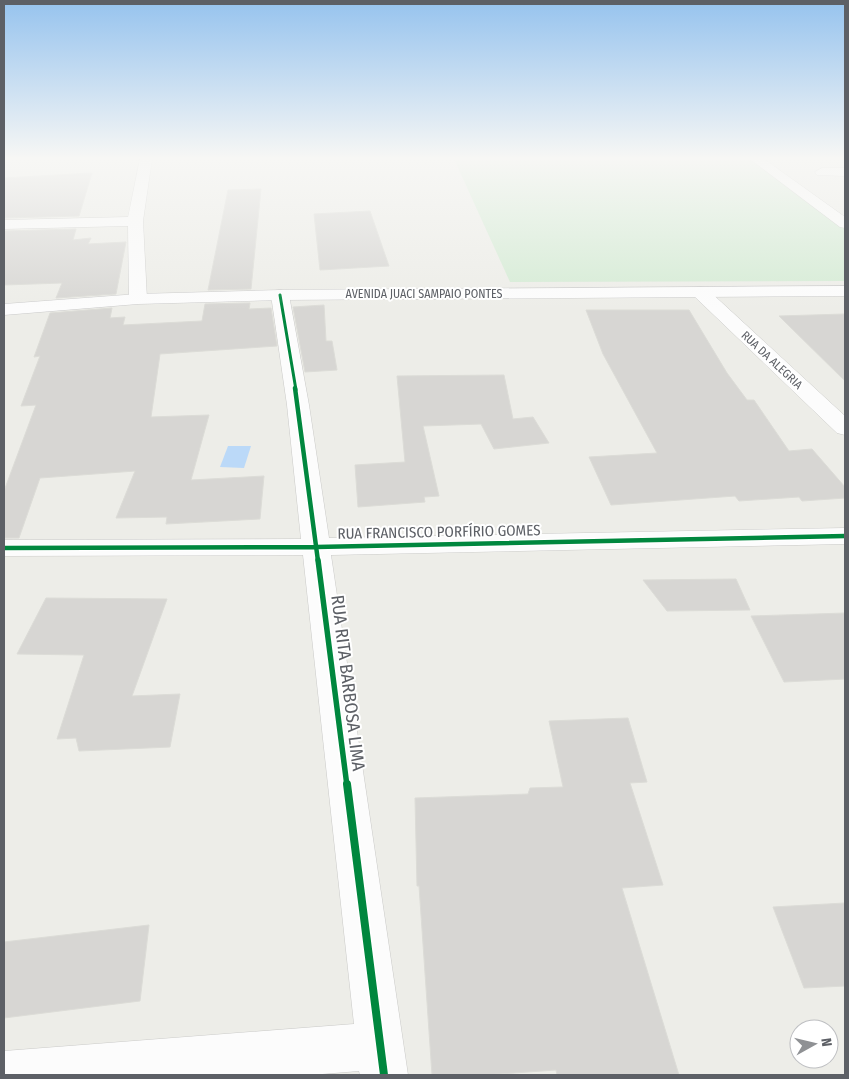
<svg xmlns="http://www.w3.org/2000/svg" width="849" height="1079" font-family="'Fira Sans Condensed',sans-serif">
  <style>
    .green { fill: #d4ebd4 }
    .water { fill: #bbd9f8 }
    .building { fill: #d7d6d3; stroke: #dcdcd7 }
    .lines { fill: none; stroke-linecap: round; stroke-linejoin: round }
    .minor-casing { stroke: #cacac8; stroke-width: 1 }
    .secondary-casing { stroke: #cacaca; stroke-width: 1 }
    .minor { fill: #fcfcfc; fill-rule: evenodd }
    .secondary { fill: #fcfcfc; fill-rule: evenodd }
    .cycleway-far3-casing { stroke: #fff; stroke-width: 5 }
    .cycleway-far2-casing { stroke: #fff; stroke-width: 7 }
    .cycleway-far1-casing { stroke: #fff; stroke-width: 9 }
    .cycleway-casing { stroke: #fff; stroke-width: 11 }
    .cycleway-far3 { stroke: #00873e; stroke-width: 3 }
    .cycleway-far2 { stroke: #00873e; stroke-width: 4.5 }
    .cycleway-far1 { stroke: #00873e; stroke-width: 5.5 }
    .cycleway { stroke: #00873e; stroke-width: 8 }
    .labels { text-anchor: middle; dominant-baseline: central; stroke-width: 4; stroke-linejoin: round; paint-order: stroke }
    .far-street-label { font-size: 12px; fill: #5d6066; stroke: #fff }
    .street-label { font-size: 15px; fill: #5d6066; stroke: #fff }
    .near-street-label { font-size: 18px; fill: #5d6066; stroke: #fff }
  </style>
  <rect width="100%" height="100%" fill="#edede8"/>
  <!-- green -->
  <path class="green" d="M 454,159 L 753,159 L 845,227 L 845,281 L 510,282 Z"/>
  <!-- water -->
  <path class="water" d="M 228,446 L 251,446 L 244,468 L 220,467 Z"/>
  <!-- building -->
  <path class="building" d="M 92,173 L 79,216 L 4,218 L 4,178 Z
    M 261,189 L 251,289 L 208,290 L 228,190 Z
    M 370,211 L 389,266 L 320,270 L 314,214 Z
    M 76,229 L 73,240 L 91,238 L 88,244 L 126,242 L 116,294 L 56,298 L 62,283 L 4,285 L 4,231 Z
    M 250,303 L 249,309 L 271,308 L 277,346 L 160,354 L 151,417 L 209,415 L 191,480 L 264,476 L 260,519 L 166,524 L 167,517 L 116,518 L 135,471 L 40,478 L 19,538 L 4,538 L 4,491 L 36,405 L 21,406 L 40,356 L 34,357 L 50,313 L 112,308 L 110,318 L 125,317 L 123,325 L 202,321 L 205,304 Z
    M 324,305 L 326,341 L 332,341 L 337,370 L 305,372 L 293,307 Z
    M 586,310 L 689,310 L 727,373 L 747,400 L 754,400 L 789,451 L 812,449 L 845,487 L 845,498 L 802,501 L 799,497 L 739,501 L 735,496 L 611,505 L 589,457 L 657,453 L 603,354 Z
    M 845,314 L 845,381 L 779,316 Z
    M 504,375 L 513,419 L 533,417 L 549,443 L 494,449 L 481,424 L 423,426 L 439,496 L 424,497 L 425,502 L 358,507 L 355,465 L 405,462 L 397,376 Z
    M 736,579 L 750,610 L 667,611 L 643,580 Z
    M 46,598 L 167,599 L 132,696 L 180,694 L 170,747 L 79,751 L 76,738 L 57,739 L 84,655 L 17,654 Z
    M 845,613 L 845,679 L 784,682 L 751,616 Z
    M 628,718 L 647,782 L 630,783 L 663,885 L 622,888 L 679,1075 L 557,1075 L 556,1070 L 486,1075 L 432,1075 L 419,886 L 417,886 L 415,798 L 528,794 L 530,788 L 563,787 L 549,721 Z
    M 845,903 L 845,986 L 804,988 L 773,907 Z
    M 149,925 L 140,1001 L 4,1018 L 4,942 Z"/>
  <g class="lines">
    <defs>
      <path id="minor" d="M 140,159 L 152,159 L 143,221 L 147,299 L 144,303 L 132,303 L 129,299 L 128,226 L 4,229 L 4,220 L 128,217 Z
        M 750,159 L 764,159 L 845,217 L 845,228 L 840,227 Z
        M 822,168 L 845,168 L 845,176 L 817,175 L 815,172 Z
        M 700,287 L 706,288 L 845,416 L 845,435 L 837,433 L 694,296 L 691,292 L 694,288 Z
        M 280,290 L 286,291 L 289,295 L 309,405 L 329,538 L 845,528 L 845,544 L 331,555 L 408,1075 L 360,1075 L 359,1071 L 310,1075 L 4,1075 L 4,1051 L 354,1024 L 303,555 L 4,556 L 4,540 L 301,539 L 287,405 L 271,295 L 274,291 Z"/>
      <path id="secondary" d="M 845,286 L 845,296 L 280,300 L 138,304 L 4,315 L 4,304 L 138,294 L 280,290 Z"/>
    </defs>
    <!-- minor casing -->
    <use href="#minor" class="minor-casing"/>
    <!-- secondary casing -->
    <use href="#secondary" class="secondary-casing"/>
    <!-- minor -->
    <use href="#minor" class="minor"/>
    <!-- secondary -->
    <use href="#secondary" class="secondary"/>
    <defs>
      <path id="cycleway-far3" d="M 280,295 L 296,390"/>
      <path id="cycleway-far2" d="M 295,388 L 318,561
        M 4,548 L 316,547 L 845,536"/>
      <path id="cycleway-far1" d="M 318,560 L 347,786"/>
      <path id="cycleway" d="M 347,784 L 384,1075"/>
    </defs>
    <!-- cycleway-far3 casing -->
    <use href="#cycleway-far3" class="cycleway-far3-casing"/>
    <!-- cycleway-far2 casing -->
    <use href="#cycleway-far2" class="cycleway-far2-casing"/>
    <!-- cycleway-far1 casing -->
    <use href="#cycleway-far1" class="cycleway-far1-casing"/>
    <!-- cycleway casing -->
    <use href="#cycleway" class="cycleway-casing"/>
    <!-- cycleway-far3 -->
    <use href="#cycleway-far3" class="cycleway-far3"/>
    <!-- cycleway-far2 -->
    <use href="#cycleway-far2" class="cycleway-far2"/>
    <!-- cycleway-far1 -->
    <use href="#cycleway-far1" class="cycleway-far1"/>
    <!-- cycleway -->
    <use href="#cycleway" class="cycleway"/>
  </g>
  <!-- sky -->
  <linearGradient id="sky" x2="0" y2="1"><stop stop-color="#96c3ee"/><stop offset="0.51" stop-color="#f7f7f5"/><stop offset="1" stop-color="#f7f7f5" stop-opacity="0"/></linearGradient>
  <rect width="849" height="310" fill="url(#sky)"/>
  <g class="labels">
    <!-- far-street labels -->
    <g class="far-street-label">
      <text x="424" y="294">AVENIDA JUACI SAMPAIO PONTES</text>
      <text transform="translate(772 360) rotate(43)">RUA DA ALEGRIA</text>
    </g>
    <!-- street labels -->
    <g class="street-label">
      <text transform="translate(439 532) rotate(-1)">RUA FRANCISCO PORFÍRIO GOMES</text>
    </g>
    <!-- near-street labels -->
    <g class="near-street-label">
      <text transform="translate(348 683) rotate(83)">RUA RITA BARBOSA LIMA</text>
    </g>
  </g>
  <!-- border -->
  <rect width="849" height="1079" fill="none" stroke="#5d6066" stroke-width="10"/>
  <!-- north arrow -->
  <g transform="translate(814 1044) rotate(82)"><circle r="24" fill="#ffffff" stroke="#bebfc2"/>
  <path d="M0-4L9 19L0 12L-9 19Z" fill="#8f9194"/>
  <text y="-8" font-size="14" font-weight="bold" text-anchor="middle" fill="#5d6066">N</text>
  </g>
</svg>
